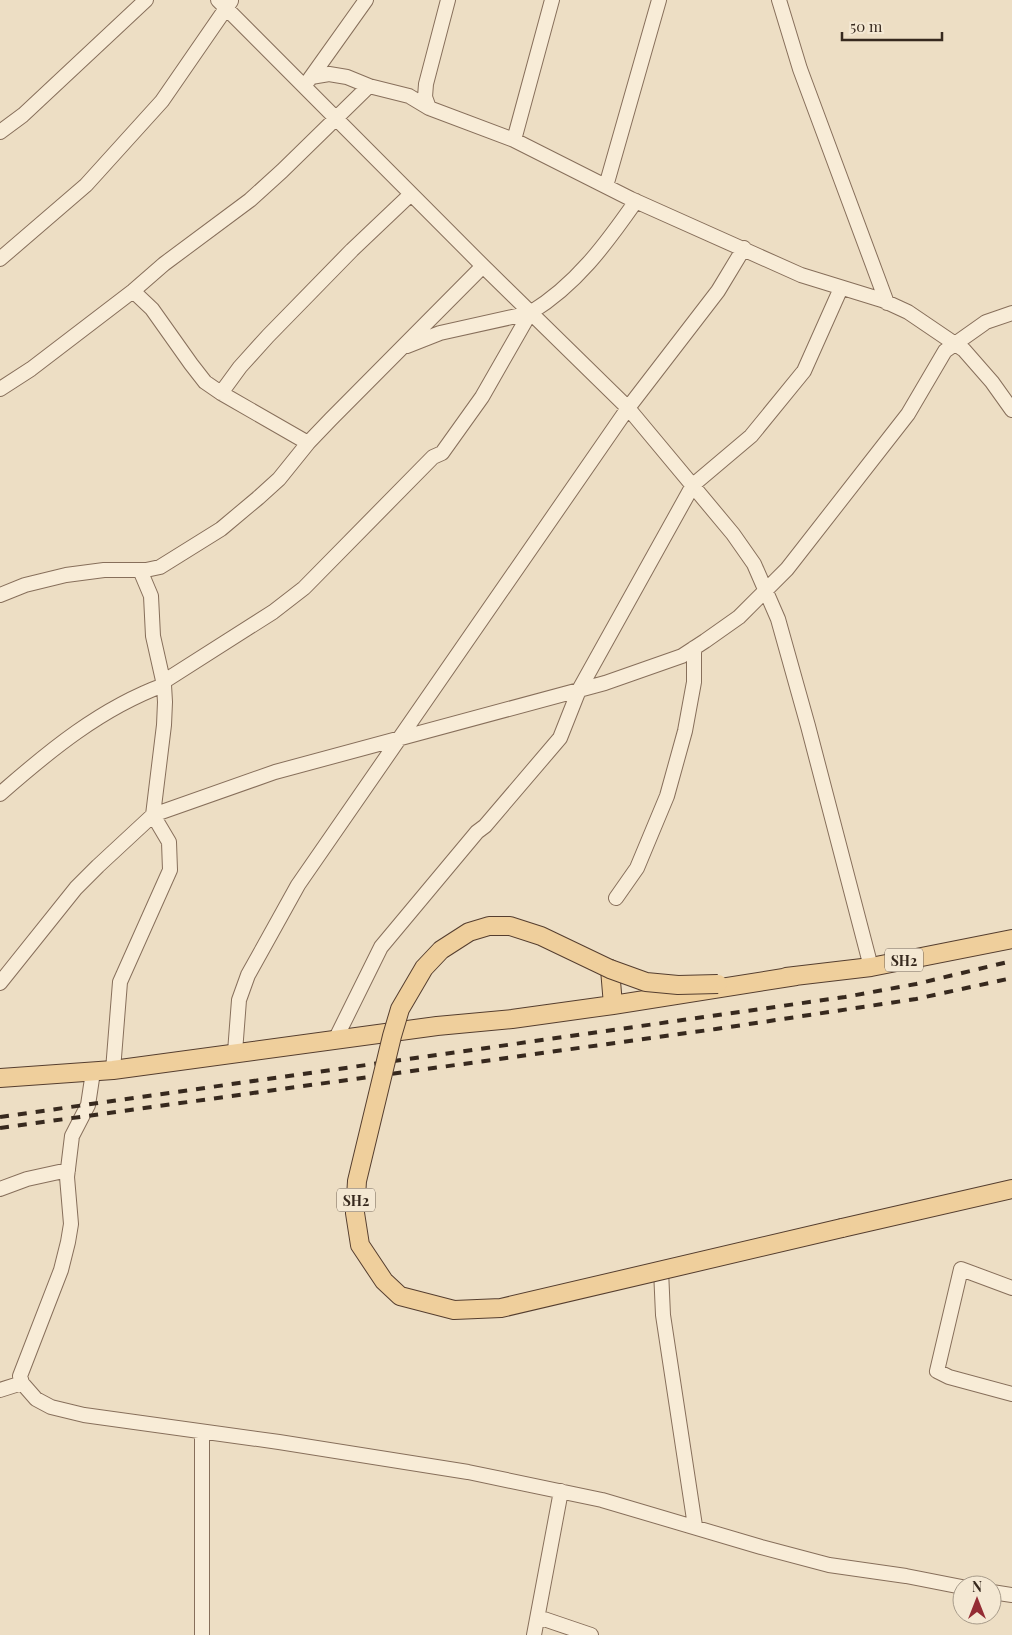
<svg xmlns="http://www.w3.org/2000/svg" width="1012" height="1635" font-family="'Playfair Display',serif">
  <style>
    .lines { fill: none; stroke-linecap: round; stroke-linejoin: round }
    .minor-casing { stroke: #876f5b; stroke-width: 16 }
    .major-casing { stroke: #553e2f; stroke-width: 20 }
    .minor { stroke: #f8ecd7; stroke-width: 14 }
    .major { stroke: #efcf9c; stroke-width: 18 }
    .rail { stroke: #37291e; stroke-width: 4; stroke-dasharray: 9 9; stroke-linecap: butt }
    .major-bridge-casing { stroke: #553e2f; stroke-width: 20; stroke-linecap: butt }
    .major-bridge { stroke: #efcf9c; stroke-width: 18 }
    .labels { text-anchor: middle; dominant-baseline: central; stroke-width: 5; stroke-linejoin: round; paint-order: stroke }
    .shield { fill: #f4e8d3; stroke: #706254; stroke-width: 1 }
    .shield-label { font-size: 14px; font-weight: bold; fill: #37291e }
  </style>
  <rect width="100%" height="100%" fill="#eddec4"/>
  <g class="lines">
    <defs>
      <path id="minor" d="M 218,0 L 483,266 L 628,408 L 733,534 L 754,564 L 778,619 L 808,726 L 871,967
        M 448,0 L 426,84 L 425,97 L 429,108 L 514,140 L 631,199 L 801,275 L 882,300 L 908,312 L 964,350 L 992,382 L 1012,410
        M 779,0 L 800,69 L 887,303
        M 311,77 L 329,74 L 347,77 L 369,86 L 409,96 L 429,108
        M 309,80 L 366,0
        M 0,132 L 23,115 L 146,0
        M 514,140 L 552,0
        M 606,186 L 659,0
        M 0,259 L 86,185 L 162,101 L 231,1
        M 133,291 L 152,309 L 191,364 L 205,382 L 221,393 L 308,443
        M 407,346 L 440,333 L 530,313 C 576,285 606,244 636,201
        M 0,389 L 31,369 L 133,291 L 164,264 L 250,200 L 282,171 L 369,86
        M 221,393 L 240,367 L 268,336 L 352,250 L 411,194
        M 0,595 L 25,585 L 66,575 L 104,570 L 146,570 L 160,567 L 221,529 L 258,498 L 279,479 L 308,443 L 331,419 L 483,266
        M 163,682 L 273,612 L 304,588 L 433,457 L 442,453 L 482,397 L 530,313
        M 0,794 C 49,751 101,708 164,685
        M 616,898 L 637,868 L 667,796 L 685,731 L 694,682 L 694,648
        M 0,983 L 76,888 L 98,866 L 153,815 L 275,772 L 605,683 L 682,656 L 705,641 L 739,617 L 787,569 L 908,414 L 945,351 L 986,322 L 1012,313
        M 335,1040 L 381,947 L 477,832 L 485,826 L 560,738 L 579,690 L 693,485 L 751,436 L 804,371 L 841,288
        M 235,1052 L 239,1000 L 248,975 L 298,885 L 628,408 L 718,291 L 744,248
        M 113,1070 L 120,982 L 170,870 L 169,842 L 153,815 L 164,725 L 165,702 L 164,685 L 153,636 L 151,596 L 140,570
        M 93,1072 L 88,1105 L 72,1136 L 67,1177 L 71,1224 L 68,1242 L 61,1270 L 20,1376 L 22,1383 L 36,1399 L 51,1407 L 84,1415 L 279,1442 L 468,1472 L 602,1500 L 761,1547 L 829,1565 L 906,1576 L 962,1587
        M 0,1189 L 27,1179 L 68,1170
        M 661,1270 L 663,1315 L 695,1526
        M 1012,1288 L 961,1269 L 937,1371 L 949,1377 L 1012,1394
        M 0,1390 L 22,1383
        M 202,1432 L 202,1635
        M 992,1592 L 1012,1595
        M 538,1617 L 591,1635
        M 534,1635 L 561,1491"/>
      <path id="major" d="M 610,969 L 613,1005
        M 786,977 L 871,967 L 1012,939
        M 0,1078 L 113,1070 L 437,1026 L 512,1019 L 613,1005 L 796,976
        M 842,1228 L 1012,1189"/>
    </defs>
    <!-- minor casing -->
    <use href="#minor" class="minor-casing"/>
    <!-- major casing -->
    <use href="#major" class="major-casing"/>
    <!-- minor -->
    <use href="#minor" class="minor"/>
    <!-- major -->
    <use href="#major" class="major"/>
    <!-- rail -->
    <path class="rail" d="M 0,1117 L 845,997 L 916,984 L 1012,961
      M 0,1128 L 716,1029 L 916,999 L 1012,978"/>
    <defs>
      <path id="major-bridge" d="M 718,984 L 678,985 L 646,982 L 610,969 L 541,936 L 510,926 L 489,926 L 469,932 L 441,950 L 424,968 L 400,1009 L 392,1036 L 357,1181 L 355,1213 L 360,1245 L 384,1281 L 400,1296 L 454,1310 L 501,1308 L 842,1228"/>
    </defs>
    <!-- major-bridge casing -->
    <use href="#major-bridge" class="major-bridge-casing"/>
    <!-- major-bridge -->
    <use href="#major-bridge" class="major-bridge"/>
  </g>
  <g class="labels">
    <!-- shield labels -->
    <g class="shield">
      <rect x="885" y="948.5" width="38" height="23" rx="4"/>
      <rect x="337" y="1188.5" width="38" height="23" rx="4"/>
    </g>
    <g class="shield-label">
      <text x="904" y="960">SH2</text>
      <text x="356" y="1200">SH2</text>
    </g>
  </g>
  <!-- north arrow -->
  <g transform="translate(977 1600)"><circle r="24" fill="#f4e8d3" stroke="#a89c8b"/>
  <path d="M0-4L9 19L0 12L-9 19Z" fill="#942c34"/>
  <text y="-8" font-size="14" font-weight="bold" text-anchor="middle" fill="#37291e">N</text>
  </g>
  <!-- scale -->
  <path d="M842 32v8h100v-8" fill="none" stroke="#37291e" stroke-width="2.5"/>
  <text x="850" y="32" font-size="15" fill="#37291e" stroke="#f4e8d3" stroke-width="4" paint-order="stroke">50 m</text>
</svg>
